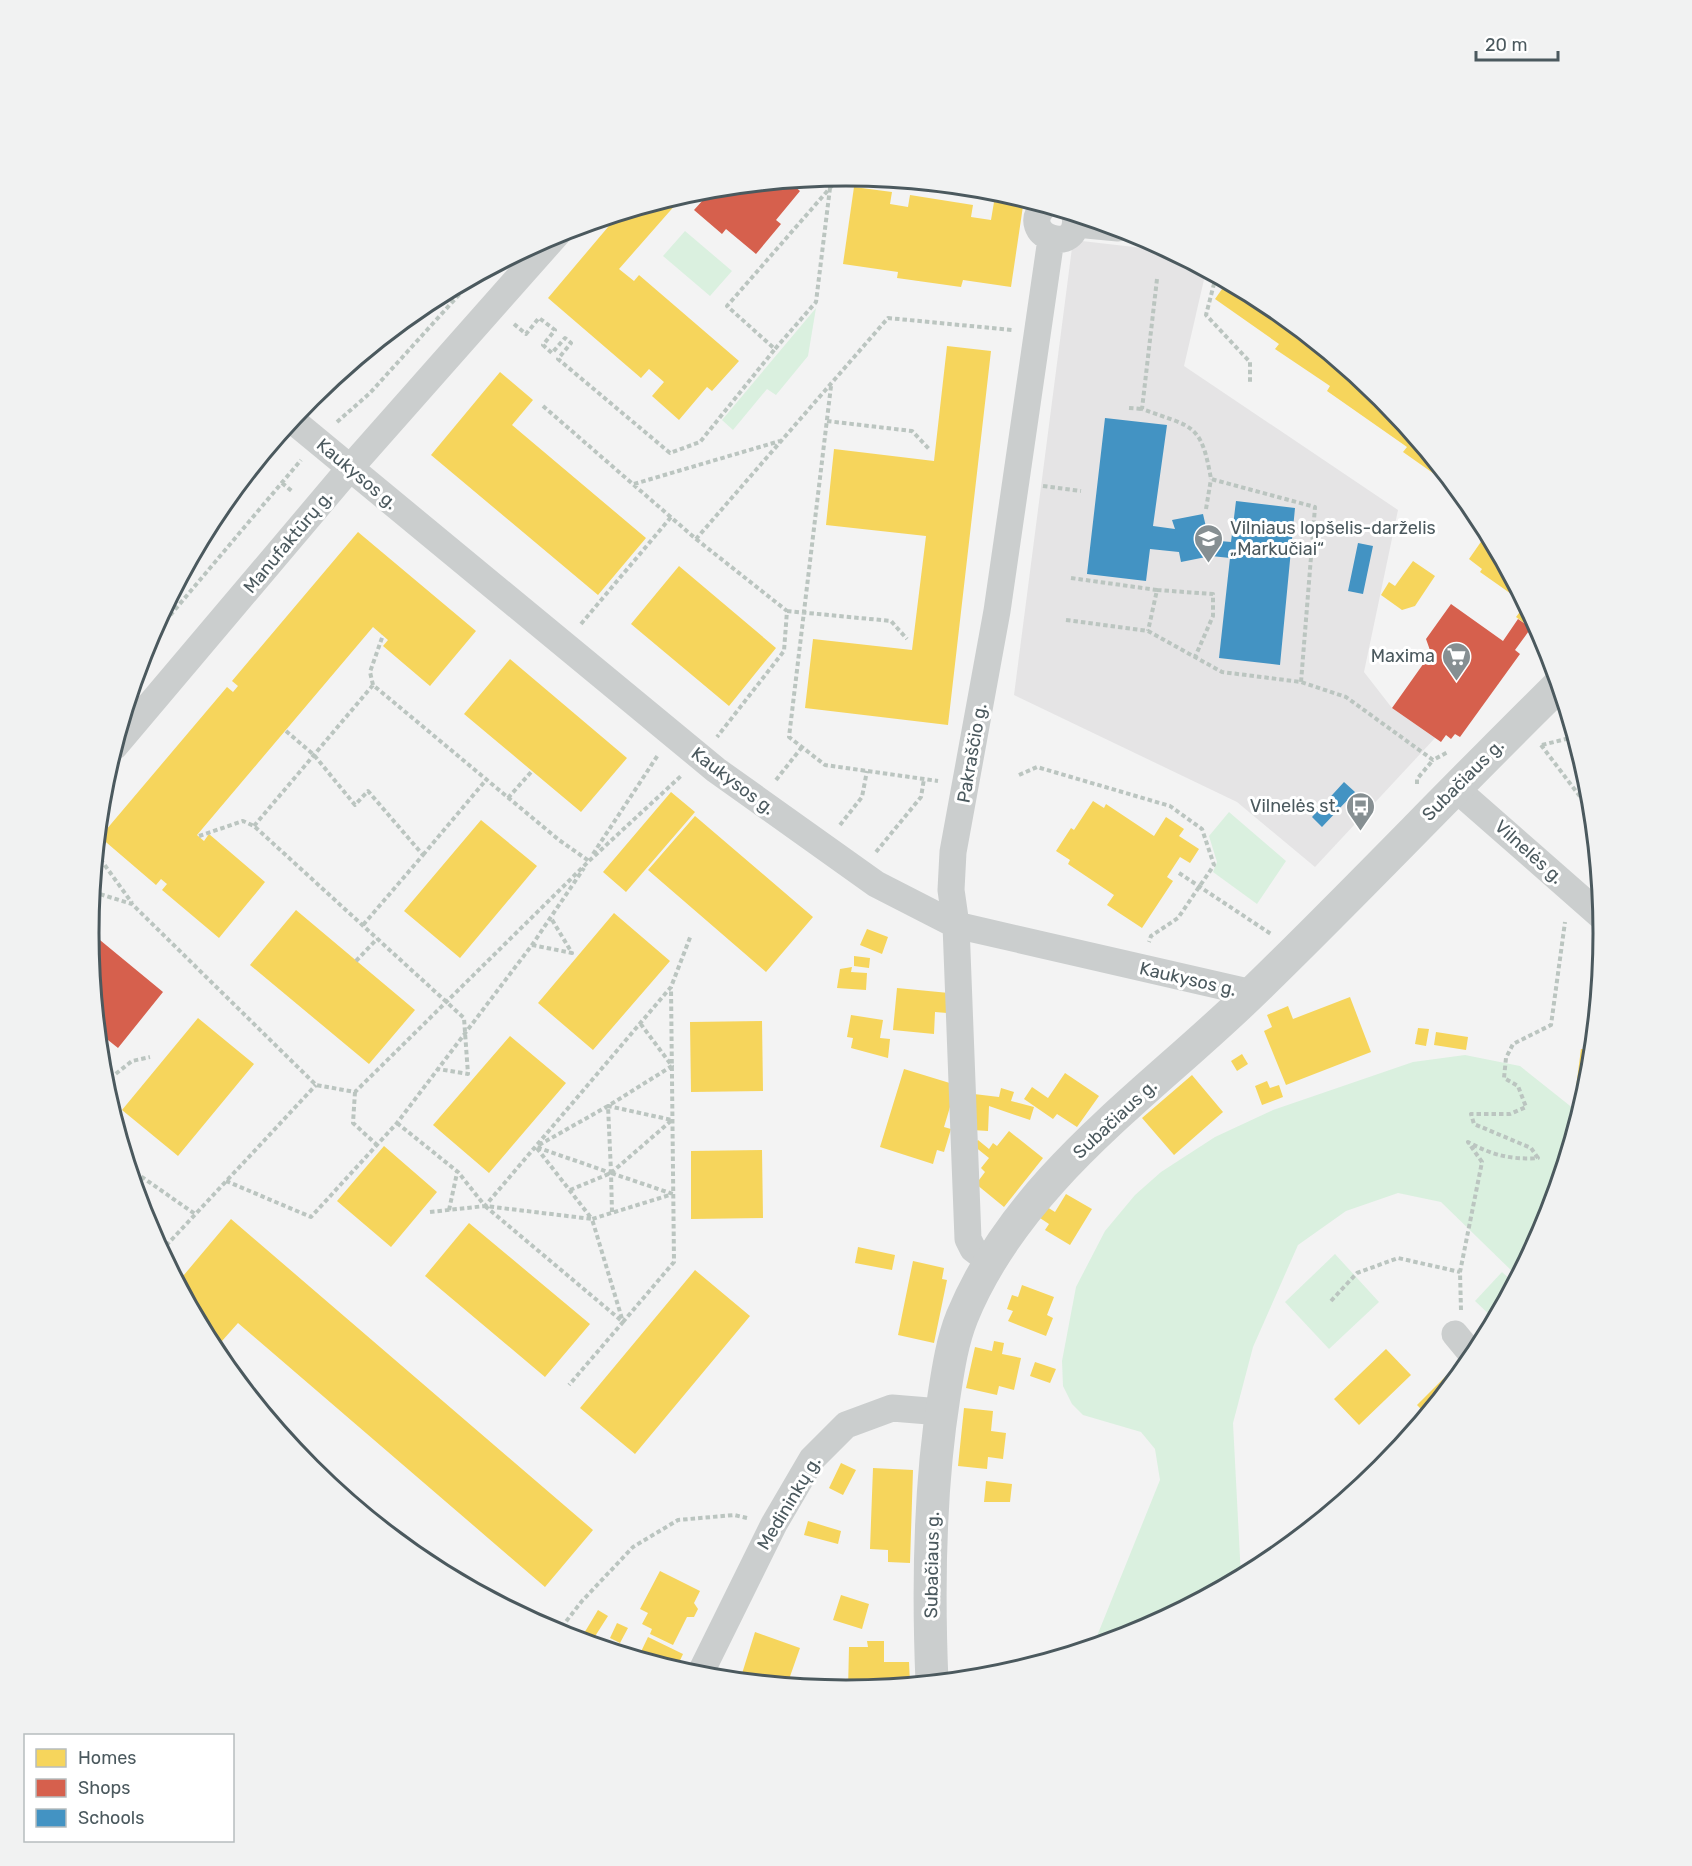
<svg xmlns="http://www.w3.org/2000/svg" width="1692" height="1866" font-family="Rubik,sans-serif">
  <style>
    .education { fill: #e5e4e5 }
    .green { fill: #daf0df }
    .homes { fill: #f6d55c }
    .shops { fill: #d6604d }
    .schools { fill: #4393c3 }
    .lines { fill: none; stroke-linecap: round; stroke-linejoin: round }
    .path { stroke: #bbc5c0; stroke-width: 4; stroke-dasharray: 4.5 3; stroke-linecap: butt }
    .minor { stroke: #cbcece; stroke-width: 27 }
    .tertiary { stroke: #cbcece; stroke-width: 33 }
    .labels { text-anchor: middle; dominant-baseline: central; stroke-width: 6; stroke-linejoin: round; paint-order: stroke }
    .street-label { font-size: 18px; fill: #4b595e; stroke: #fff }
    .poi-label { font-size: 18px; fill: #4b595e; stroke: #fff; text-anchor: end }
    .rim { fill: none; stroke: #4b595e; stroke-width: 3 }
  </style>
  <rect width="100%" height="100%" fill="#f3f3f3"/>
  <!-- education -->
  <path class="education" d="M 1073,240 L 1169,251 L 1206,271 L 1184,366 L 1398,510 L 1364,672 L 1392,708 L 1435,738 L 1315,867 L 1237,802 L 1014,695 Z"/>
  <!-- green -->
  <path class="green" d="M 685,231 L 732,271 L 710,296 L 663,256 Z
    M 816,308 L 808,356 L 776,395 L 767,389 L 733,430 L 722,420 Z
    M 1229,812 L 1286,861 L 1257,904 L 1213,872 L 1217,862 L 1209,836 Z
    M 1465,1055 L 1520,1066 L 1579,1113 L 1546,1223 L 1517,1276 L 1441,1202 L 1398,1193 L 1346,1211 L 1298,1245 L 1253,1347 L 1233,1423 L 1241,1577 L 1136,1633 L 1093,1646 L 1160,1480 L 1155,1449 L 1141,1432 L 1083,1415 L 1072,1404 L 1063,1386 L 1062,1361 L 1076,1287 L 1105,1231 L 1135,1195 L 1161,1172 L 1215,1137 L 1273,1110 L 1413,1062 Z
    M 1335,1254 L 1379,1302 L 1329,1349 L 1285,1302 Z
    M 1502,1272 L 1514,1283 L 1494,1319 L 1475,1301 Z"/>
  <!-- homes -->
  <path class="homes" d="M 854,187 L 892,192 L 890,204 L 908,207 L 910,195 L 973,205 L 971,217 L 991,220 L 994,202 L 1023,206 L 1011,287 L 963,280 L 961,287 L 897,278 L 898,272 L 843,264 Z
    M 684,195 L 619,269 L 634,281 L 639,275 L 739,361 L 712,391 L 707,387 L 679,420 L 652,396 L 664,382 L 649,369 L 641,378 L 548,298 L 619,214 Z
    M 1227,282 L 1267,303 L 1382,398 L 1457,490 L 1403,452 L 1407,447 L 1327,391 L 1330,386 L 1275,349 L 1279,344 L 1215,299 Z
    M 947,346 L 991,351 L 948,725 L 805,708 L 813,639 L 912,650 L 926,536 L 826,525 L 834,449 L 934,461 Z
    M 500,372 L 533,400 L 512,425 L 646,538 L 598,595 L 431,455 Z
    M 358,532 L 476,631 L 430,686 L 383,646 L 388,640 L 373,627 L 197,835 L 204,841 L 209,834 L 265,882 L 219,938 L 162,890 L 167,884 L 161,879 L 156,885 L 100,837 L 227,687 L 233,692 L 238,686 L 232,681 Z
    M 1485,536 L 1490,539 L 1524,603 L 1480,572 L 1482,569 L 1469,559 Z
    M 1413,561 L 1435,576 L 1415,606 L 1402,610 L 1381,595 L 1389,582 L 1395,586 Z
    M 679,566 L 776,648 L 729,706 L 631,624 Z
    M 1525,605 L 1529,612 L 1541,635 L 1516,617 Z
    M 510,659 L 627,758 L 581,812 L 464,714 Z
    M 671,792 L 695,812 L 626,892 L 603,872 Z
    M 1093,801 L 1104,808 L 1106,804 L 1154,836 L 1166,817 L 1184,829 L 1179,836 L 1199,849 L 1190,863 L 1180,857 L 1167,877 L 1173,881 L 1142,928 L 1107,905 L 1114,895 L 1068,864 L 1070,860 L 1056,851 L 1071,828 L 1074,830 Z
    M 695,816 L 813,917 L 766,972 L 648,870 Z
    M 481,820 L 537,866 L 460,958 L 404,911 Z
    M 296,910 L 415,1010 L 369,1064 L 250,965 Z
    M 614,913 L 670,961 L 593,1050 L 538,1003 Z
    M 867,929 L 888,937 L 882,954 L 860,945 Z
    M 854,956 L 870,958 L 869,968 L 854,966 Z
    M 852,967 L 851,972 L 867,973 L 866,990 L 837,988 L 840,969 Z
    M 897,988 L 949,993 L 947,1013 L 935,1012 L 934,1034 L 893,1030 Z
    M 1350,997 L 1371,1052 L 1286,1085 L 1264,1031 L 1272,1027 L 1267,1015 L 1288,1006 L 1293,1019 Z
    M 851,1015 L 883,1020 L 880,1038 L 890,1039 L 888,1058 L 851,1048 L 853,1038 L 847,1037 Z
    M 198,1018 L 254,1064 L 178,1156 L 122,1110 Z
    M 762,1021 L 763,1091 L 691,1092 L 690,1022 Z
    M 1418,1028 L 1429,1029 L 1426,1046 L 1415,1044 Z
    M 1436,1032 L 1468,1037 L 1466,1050 L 1434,1045 Z
    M 510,1036 L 566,1083 L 489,1173 L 433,1125 Z
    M 1581,1049 L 1592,1051 L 1589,1081 L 1582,1104 L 1574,1103 Z
    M 1242,1054 L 1248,1064 L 1237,1071 L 1231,1061 Z
    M 904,1069 L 953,1084 L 953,1097 L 944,1127 L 951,1129 L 944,1152 L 937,1150 L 933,1164 L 880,1147 Z
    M 1065,1073 L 1099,1096 L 1077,1127 L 1057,1114 L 1053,1119 L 1024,1099 L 1032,1087 L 1048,1098 Z
    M 1192,1075 L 1223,1112 L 1174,1155 L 1142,1118 Z
    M 1267,1081 L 1270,1088 L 1279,1085 L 1283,1097 L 1262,1105 L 1255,1086 Z
    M 1001,1088 L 1014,1092 L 1011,1101 L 1034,1107 L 1030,1120 L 989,1106 L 988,1131 L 972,1130 L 974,1094 L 999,1097 Z
    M 1009,1131 L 1043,1158 L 1004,1207 L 976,1184 L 985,1172 L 981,1168 L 989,1158 L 974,1146 L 978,1140 L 989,1149 L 993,1143 L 997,1146 Z
    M 384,1146 L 437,1192 L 391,1247 L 337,1201 Z
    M 762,1150 L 763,1218 L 691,1219 L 691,1151 Z
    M 1066,1194 L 1092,1209 L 1070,1245 L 1045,1230 L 1049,1224 L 1040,1218 L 1047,1207 L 1055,1212 Z
    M 231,1219 L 593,1530 L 545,1587 L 238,1323 L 214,1350 L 178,1282 Z
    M 469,1223 L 590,1324 L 545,1377 L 425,1276 Z
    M 858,1247 L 895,1255 L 892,1270 L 855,1263 Z
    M 913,1261 L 944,1268 L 942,1279 L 947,1280 L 934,1343 L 898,1335 Z
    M 695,1270 L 750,1316 L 635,1454 L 580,1408 Z
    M 1022,1285 L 1054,1297 L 1047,1315 L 1053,1318 L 1046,1336 L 1008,1321 L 1013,1311 L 1007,1309 L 1012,1295 L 1018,1297 Z
    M 994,1341 L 1004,1343 L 1002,1354 L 1021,1358 L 1014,1390 L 999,1386 L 997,1395 L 966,1388 L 975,1347 L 992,1351 Z
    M 1386,1349 L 1411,1375 L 1359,1425 L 1334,1399 Z
    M 1035,1362 L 1056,1369 L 1050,1383 L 1030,1376 Z
    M 1452,1370 L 1458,1375 L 1426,1414 L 1417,1405 Z
    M 964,1408 L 993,1411 L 991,1431 L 1006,1433 L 1003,1459 L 988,1457 L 987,1469 L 958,1466 Z
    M 841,1463 L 856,1470 L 843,1495 L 829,1488 Z
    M 873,1468 L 913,1470 L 910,1563 L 888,1562 L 888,1550 L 870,1549 Z
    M 986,1481 L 1012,1484 L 1010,1502 L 984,1502 Z
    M 808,1521 L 841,1531 L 838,1544 L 804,1535 Z
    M 660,1571 L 700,1591 L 694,1603 L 698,1609 L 694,1617 L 687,1617 L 673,1645 L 650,1634 L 652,1629 L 642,1624 L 648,1613 L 640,1609 Z
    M 841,1595 L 869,1604 L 862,1629 L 833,1620 Z
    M 598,1610 L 608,1616 L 592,1641 L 583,1635 Z
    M 617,1623 L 628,1628 L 620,1643 L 610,1638 Z
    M 755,1632 L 800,1648 L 787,1685 L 740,1680 Z
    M 648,1637 L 683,1654 L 676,1669 L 638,1658 Z
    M 867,1641 L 884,1641 L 884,1662 L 909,1662 L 910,1684 L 848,1690 L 849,1647 L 868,1647 Z"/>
  <!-- shops -->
  <path class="shops" d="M 788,181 L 800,191 L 776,220 L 781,224 L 756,254 L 726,229 L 722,234 L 694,210 L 703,200 L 693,192 Z
    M 1451,604 L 1503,641 L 1518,619 L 1531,628 L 1515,650 L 1520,654 L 1460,737 L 1455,734 L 1451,739 L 1446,735 L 1441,742 L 1392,708 L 1431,653 L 1426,639 Z
    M 89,931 L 163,992 L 118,1048 L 98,1032 Z"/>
  <!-- schools -->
  <path class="schools" d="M 1105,418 L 1167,425 L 1153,526 L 1175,529 L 1172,520 L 1203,514 L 1209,540 L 1231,542 L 1236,501 L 1295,508 L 1280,665 L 1219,658 L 1230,558 L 1211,556 L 1181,562 L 1179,552 L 1150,549 L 1146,581 L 1087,574 Z
    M 1358,543 L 1373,546 L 1363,594 L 1348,591 Z
    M 1344,782 L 1355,792 L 1322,827 L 1312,817 Z"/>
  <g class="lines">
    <!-- path -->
    <path class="path" d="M 830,188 L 816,302 L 775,349 L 727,306 L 830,188 L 840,176
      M 1216,276 L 1206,315 L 1250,362 L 1250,382
      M 1157,279 L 1142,409 C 1193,428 1201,422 1211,479 L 1315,507 L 1301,682
      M 514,324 L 526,334 L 539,318 L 555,330 L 543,345 L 552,353 L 565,338 L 571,343 L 558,359 L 670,453 L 700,442 L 775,349
      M 831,386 L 789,737 L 825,765 L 938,781
      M 543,406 L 696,539 L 888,318 L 1012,330
      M 1129,408 L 1142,409
      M 827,421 L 912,431 L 930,450
      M 337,422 L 370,393 L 475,277
      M 282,483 L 293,492
      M 634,484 L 780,441
      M 1043,486 L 1081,491
      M 1206,509 L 1211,479
      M 696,539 L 787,611 L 784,651 L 717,737
      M 1071,578 L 1157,590 L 1148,631
      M 1157,590 L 1213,594 L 1213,616 L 1195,657
      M 787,611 L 891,621 L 907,639
      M 1066,620 L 1148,631 L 1222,672 L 1301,682 L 1346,697 L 1433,760 L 1448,752
      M 581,624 L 671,517
      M 146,644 L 301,460
      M 373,685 L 370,672 L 383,635
      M 286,731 L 314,755 L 355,805 L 368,791 L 423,855 L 363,925
      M 1541,745 L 1591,811
      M 1542,745 L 1574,737
      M 1019,775 L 1037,767 L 1170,806 L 1202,829 L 1214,865 L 1178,918 L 1151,936 L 1149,942
      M 776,780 L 802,747
      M 1417,784 L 1417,779 L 1433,760
      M 508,798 L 532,771
      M 840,825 L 862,797 L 867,771
      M 254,826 L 373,685 L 559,840 L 589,861
      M 199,836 L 243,821 L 254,826 L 464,1018 L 468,1074 L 438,1069
      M 876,852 L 921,797 L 924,779
      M 96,853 L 132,903
      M 593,854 L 658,755
      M 423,855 L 486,780
      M 1179,873 L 1271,934
      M 93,892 L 132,904 L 316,1085 L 355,1092 L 589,861 L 682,775
      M 532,945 L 572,953 L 551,918
      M 356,961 L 377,939
      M 104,1083 L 132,1061 L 150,1057
      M 355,1092 L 353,1123 L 377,1145
      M 397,1123 L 458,1172 L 485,1206 L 671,987 L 691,935
      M 539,1145 L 608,1106 L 611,1172
      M 129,1168 L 195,1214
      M 611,1173 L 672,1120 L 608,1106 L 672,1066 L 640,1023
      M 226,1181 L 311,1217 L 397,1123 L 532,945 L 584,868
      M 570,1190 L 611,1173 L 673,1194
      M 485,1206 L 623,1322 L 674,1262 L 671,987
      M 449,1210 L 457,1173
      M 430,1212 L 485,1206 L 592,1219 L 623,1322 L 569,1385
      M 612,1212 L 611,1173 L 536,1147 L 592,1219 L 673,1194
      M 161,1251 L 316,1085
      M 1331,1301 L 1357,1273 L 1398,1258 L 1460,1272
      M 1461,1310 L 1460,1272 L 1482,1162 L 1468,1142 C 1492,1155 1511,1160 1538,1158 L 1531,1148 L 1474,1124 L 1471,1114 L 1510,1114 L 1526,1107 L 1518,1086 L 1504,1078 L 1506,1058 L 1513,1044 L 1551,1025 L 1565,922
      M 557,1633 L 582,1601 L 633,1547 L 678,1520 L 734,1515 L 747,1518"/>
    <!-- minor -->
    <path class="minor" d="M 1045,205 C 1014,235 1082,259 1075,215
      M 1076,224 L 1118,228
      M 292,420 L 716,770 L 876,884 L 956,925 L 1252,993
      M 115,746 L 350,468 L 558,233
      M 1455,788 L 1602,917
      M 989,1261 L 973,1249 L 968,1239 L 956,925 L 951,890 L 953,852 L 997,611 L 1051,239
      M 1455,1334 L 1474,1357
      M 699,1676 L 774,1524 L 812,1459 L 846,1425 L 892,1408 L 941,1412"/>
    <!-- tertiary -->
    <path class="tertiary" d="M 932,1682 C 928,1587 929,1490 944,1396 C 948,1370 952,1342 962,1317 C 1019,1178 1151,1092 1255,990 C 1358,890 1456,786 1559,685"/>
  </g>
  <!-- icons -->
  <defs>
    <symbol id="school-pin" viewBox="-11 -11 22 30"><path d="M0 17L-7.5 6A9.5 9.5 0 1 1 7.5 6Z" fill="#868f92" stroke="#fff"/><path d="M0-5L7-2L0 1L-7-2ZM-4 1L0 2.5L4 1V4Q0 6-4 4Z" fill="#fff"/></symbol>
    <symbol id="supermarket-pin" viewBox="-11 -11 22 30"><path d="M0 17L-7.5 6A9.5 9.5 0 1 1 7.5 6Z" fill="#868f92" stroke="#fff"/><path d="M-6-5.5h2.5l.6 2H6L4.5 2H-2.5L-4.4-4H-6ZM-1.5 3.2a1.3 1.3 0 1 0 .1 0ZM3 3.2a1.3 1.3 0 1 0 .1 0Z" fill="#fff"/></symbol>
    <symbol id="bus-pin" viewBox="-11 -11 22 30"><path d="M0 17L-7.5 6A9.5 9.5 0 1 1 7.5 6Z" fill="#868f92" stroke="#fff"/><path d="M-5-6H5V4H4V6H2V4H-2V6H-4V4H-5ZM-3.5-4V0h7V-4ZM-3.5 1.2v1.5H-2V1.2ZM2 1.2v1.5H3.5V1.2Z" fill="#fff"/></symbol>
  </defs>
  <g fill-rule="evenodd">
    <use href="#school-pin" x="1192" y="522" width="33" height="45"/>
    <use href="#supermarket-pin" x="1440" y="640" width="33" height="45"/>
    <use href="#bus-pin" x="1344" y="790" width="33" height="45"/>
  </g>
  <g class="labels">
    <!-- street labels -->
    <g class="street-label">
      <text transform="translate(357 474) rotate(40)">Kaukysos g.</text>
      <text transform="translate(288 542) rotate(-50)">Manufaktūrų g.</text>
      <text transform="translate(972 753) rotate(-80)">Pakraščio g.</text>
      <text transform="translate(1463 780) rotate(-45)">Subačiaus g.</text>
      <text transform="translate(733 781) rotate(37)">Kaukysos g.</text>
      <text transform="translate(1529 852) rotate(42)">Vilnelės g.</text>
      <text transform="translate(1188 979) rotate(13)">Kaukysos g.</text>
      <text transform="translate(1115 1119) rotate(-43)">Subačiaus g.</text>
      <text transform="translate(789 1503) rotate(-59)">Medininkų g.</text>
      <text transform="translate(932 1565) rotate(-89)">Subačiaus g.</text>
    </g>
    <!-- poi labels -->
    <g class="poi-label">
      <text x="1230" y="528" text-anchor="start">Vilniaus lopšelis-darželis<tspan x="1230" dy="21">„Markučiai“</tspan></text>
      <text x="1435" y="656">Maxima</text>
      <text x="1340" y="806">Vilnelės st.</text>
    </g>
  </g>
  <!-- crop -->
  <path d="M0 0H1692V1866H0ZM99 933a747 747 0 1 1 1494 0a747 747 0 1 1-1494 0Z" fill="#f1f2f2" fill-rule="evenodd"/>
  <path class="rim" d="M99 933a747 747 0 1 1 1494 0a747 747 0 1 1-1494 0Z"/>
  <!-- legend -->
  <rect x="24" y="1734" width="210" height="108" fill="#ffffff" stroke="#b7bdbf" stroke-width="1.5"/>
  <rect x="36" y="1749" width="30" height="18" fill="#f6d55c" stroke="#b7bdbf" stroke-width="1.5"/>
  <text x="78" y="1764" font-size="18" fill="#4b595e">Homes</text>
  <rect x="36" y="1779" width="30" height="18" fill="#d6604d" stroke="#b7bdbf" stroke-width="1.5"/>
  <text x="78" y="1794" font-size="18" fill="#4b595e">Shops</text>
  <rect x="36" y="1809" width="30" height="18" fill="#4393c3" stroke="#b7bdbf" stroke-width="1.5"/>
  <text x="78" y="1824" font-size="18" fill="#4b595e">Schools</text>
  <!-- scale -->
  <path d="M1476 51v9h82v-9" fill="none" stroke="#4b595e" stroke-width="3"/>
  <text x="1485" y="51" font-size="18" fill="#4b595e" stroke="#ffffff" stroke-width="4.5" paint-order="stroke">20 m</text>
</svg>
